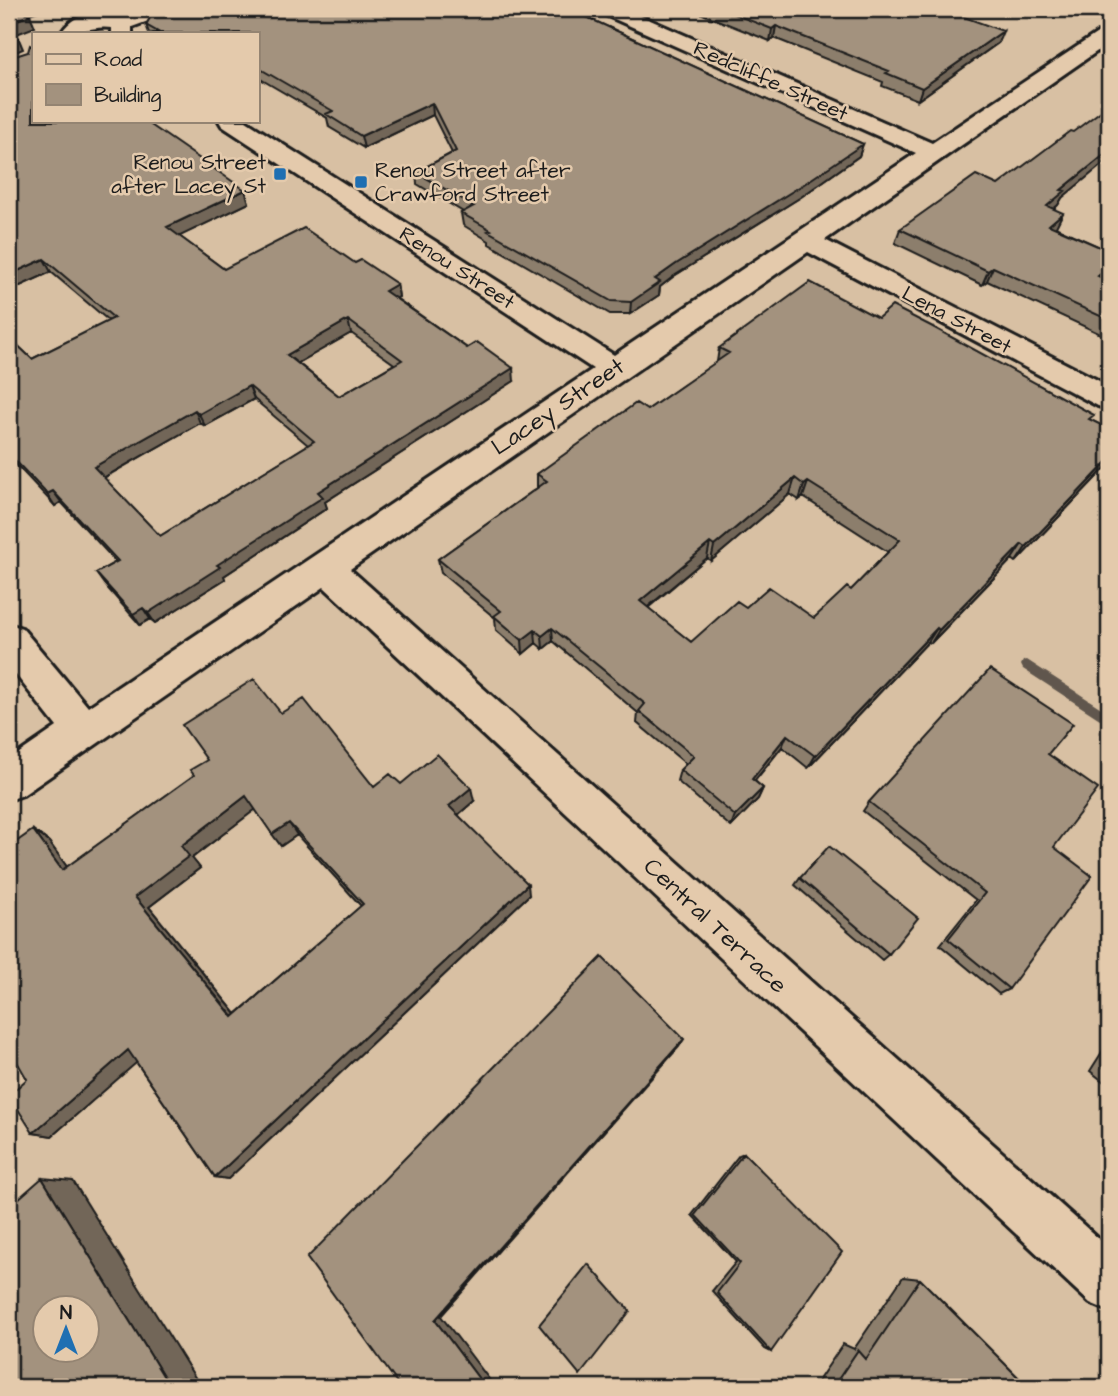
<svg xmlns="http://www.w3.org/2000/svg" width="1118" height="1396" font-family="'Architects Daughter',sans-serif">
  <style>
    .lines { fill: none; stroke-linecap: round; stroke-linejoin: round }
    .stream { fill: #60574d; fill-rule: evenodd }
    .minor-casing { stroke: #1c1c1c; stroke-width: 6 }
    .minor { fill: #e4caac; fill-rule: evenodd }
    .wall { fill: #8c7e6c; stroke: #1c1c1c; stroke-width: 2; fill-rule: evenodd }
    .shaded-wall { fill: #726658; stroke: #1c1c1c; stroke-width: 2 }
    .building { fill: #a3927e; stroke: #1c1c1c; stroke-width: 2; fill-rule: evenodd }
    .poi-dot { fill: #1f6fb2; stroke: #e4caac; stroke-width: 2.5 }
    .labels { text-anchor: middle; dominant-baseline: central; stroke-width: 5; stroke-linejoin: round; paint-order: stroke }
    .far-street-label { font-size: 21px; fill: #1c1c1c; stroke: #e4caac }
    .far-poi-label { font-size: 21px; fill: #1c1c1c; stroke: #e4caac; text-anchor: end }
    .street-label { font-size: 24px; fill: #1c1c1c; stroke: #e4caac }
  </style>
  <rect width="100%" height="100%" fill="#d8c0a3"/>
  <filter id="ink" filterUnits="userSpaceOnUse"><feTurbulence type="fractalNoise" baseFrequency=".0143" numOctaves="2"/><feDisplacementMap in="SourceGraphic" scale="14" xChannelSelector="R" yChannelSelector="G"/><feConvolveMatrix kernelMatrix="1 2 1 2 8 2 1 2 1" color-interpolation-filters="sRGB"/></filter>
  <g filter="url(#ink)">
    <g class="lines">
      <!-- stream -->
      <path class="stream" d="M 1027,660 L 1109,713 L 1109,725 L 1023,669 L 1021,665 L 1023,661 Z"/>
      <defs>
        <path id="minor" d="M 145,9 L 173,9 L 170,13 L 132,27 L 132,33 L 112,33 L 112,28 C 93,25 79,34 61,33 C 81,4 98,21 123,17 C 130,15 138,11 145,9 Z
          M 598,9 L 625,9 L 932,143 L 1102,30 L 1109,28 L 1109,43 L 825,240 L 1109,386 L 1109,409 L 1098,406 L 808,252 L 350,569 L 1109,1248 L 1109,1311 L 1090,1303 L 324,587 L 23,795 L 9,800 L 9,760 L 57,727 L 9,666 L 9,624 L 22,628 L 88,707 L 593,369 L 222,126 L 219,121 L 246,121 L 614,355 L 916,153 L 601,13 Z"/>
      </defs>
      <!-- minor casing -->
      <use href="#minor" class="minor-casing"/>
      <!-- minor -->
      <use href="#minor" class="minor"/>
    </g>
    <!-- wall -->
    <path class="wall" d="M 155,9 L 569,9 L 863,144 L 859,156 L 801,197 L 674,276 L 660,287 L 659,295 L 630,314 L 610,314 L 489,244 L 489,241 L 463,225 L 461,213 L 463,212 L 417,184 L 416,172 L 452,153 L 433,115 L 364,148 L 329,127 L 327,118 L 257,77 L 257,33 L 149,33 L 146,25 Z
      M 690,9 L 942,9 L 998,43 L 918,100 L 882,86 L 883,82 L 774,38 L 770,41 Z
      M 9,58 L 245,190 L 249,203 L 179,236 L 224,269 L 355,263 L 397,284 L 399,297 L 396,298 L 514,381 L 325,502 L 327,508 L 224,576 L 225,579 L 155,623 L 150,619 L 140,625 L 104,584 L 96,573 L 116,562 L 61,502 L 55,506 L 9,457 L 9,337 L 32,359 L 109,321 L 51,272 L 9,291 ZM 351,333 L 394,364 L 339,396 L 298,363 ZM 254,399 L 308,445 L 160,536 L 104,478 L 200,423 L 205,426 Z
      M 998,185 L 1062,198 L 1058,205 L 1054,209 L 1055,227 L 1109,251 L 1109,273 L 1103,279 L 1109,281 L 1109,338 L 987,281 L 982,285 L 895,243 L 900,229 Z
      M 878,318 L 1109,429 L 1109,464 L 1016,562 L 1012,559 L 931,643 L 928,642 L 808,768 L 782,747 L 755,781 L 763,788 L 758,799 L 731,827 L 677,781 L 680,770 L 686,764 L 637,723 L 638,713 L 553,641 L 543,649 L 536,643 L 523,654 L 496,630 L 495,618 L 441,573 L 438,559 L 537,488 L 537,474 L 647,410 L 717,362 L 719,348 ZM 790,494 L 799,500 L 803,497 L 888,552 L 851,590 L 814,618 L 746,607 L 691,642 L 648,608 L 707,558 L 711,561 Z
      M 281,713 L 374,787 L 401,784 L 474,801 L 458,815 L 529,895 L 228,1179 L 215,1177 L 136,1062 L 52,1136 L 33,1133 L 27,1079 L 33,830 L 49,842 L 67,867 ZM 255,809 L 281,846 L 297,835 L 361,906 L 236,1014 L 149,907 L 200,868 L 192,858 Z
      M 1048,754 L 1054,847 L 1009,989 L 999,994 L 940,945 L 976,900 L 863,811 L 869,802 Z
      M 800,878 L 889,954 L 882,960 L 795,885 Z
      M 1109,1041 L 1109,1086 L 1090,1071 Z
      M 744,1153 L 771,1352 L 765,1349 L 712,1291 L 736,1262 L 692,1215 L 739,1155 Z
      M 903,1277 L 920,1279 L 1028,1387 L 814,1387 L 843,1344 L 854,1349 Z"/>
    <!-- shaded-wall -->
    <path class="shaded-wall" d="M 16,9 L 45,9 L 19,17 Z
      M 30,15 L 35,27 L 9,37 L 9,23 Z
      M 776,26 L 774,38 L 770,41 L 772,29 Z
      M 1003,31 L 998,43 L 918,100 L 922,88 Z
      M 18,37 L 23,49 L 9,55 L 9,41 Z
      M 432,103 L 433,115 L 364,148 L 361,136 Z
      M 863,144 L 859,156 L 801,197 L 674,276 L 660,287 L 659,295 L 630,314 L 631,302 L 655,279 L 676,264 Z
      M 1109,151 L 1109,159 L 1062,198 L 1058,205 L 1040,220 L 1047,206 L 1061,190 Z
      M 245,190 L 249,203 L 172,240 L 167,227 Z
      M 1063,213 L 1056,227 L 1042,238 L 1049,225 Z
      M 44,259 L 51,272 L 9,291 L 9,275 Z
      M 993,267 L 987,281 L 982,285 L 988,271 Z
      M 1109,267 L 1109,273 L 1090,290 L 1098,276 Z
      M 397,284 L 399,297 L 388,303 L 385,291 Z
      M 348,320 L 351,333 L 291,367 L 287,355 Z
      M 513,368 L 514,381 L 325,502 L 327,508 L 224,576 L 225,579 L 155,623 L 148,613 L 318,492 Z
      M 249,386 L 254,399 L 205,426 L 199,414 Z
      M 195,410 L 200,423 L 101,479 L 94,467 Z
      M 1109,460 L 1109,464 L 1016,562 L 1026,547 Z
      M 795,478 L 790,494 L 711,561 L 714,546 Z
      M 808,482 L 803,497 L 799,500 L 804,485 Z
      M 53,491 L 61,502 L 55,506 L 47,494 Z
      M 710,543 L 707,558 L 638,615 L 640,601 Z
      M 1022,544 L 1012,559 L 931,643 L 939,630 Z
      M 143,608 L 150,619 L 140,625 L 133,614 Z
      M 552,628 L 553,641 L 543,649 L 542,636 Z
      M 937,628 L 928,642 L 808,768 L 815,756 Z
      M 535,630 L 536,643 L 523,654 L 522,640 Z
      M 787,735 L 782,747 L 747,790 L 752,779 Z
      M 471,788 L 474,801 L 453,819 L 449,806 Z
      M 763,788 L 758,799 L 731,827 L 735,816 Z
      M 246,796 L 256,809 L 192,858 L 200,868 L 149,907 L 244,1024 L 233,1017 L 135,897 L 181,846 Z
      M 289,823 L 297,835 L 281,846 L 272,834 Z
      M 33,830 L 49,842 L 78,882 L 62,870 Z
      M 528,884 L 529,895 L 228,1179 L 215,1177 Z
      M 684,1039 L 679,1047 L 441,1316 L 495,1387 L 485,1387 L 435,1320 Z
      M 128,1050 L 143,1057 L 52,1136 L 33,1133 Z
      M 42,1178 L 73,1181 L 201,1387 L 170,1387 Z"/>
    <!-- building -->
    <path class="building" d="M 9,9 L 19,9 L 30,15 L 9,23 Z
      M 155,9 L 569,9 L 863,144 L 804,184 L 676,264 L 655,279 L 660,282 L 631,302 L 611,301 L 488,231 L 491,230 L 461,213 L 474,206 L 416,172 L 456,151 L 432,103 L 361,136 L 326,114 L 333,111 L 257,67 L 257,33 L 160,33 L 146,25 Z
      M 721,9 L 942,9 L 1003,31 L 922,88 L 886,73 L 889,71 L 776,26 L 772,29 Z
      M 9,32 L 18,37 L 9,41 Z
      M 30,45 L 33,47 L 33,121 L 145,121 L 245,190 L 167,227 L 224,269 L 304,228 L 355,263 L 361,260 L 397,284 L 385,291 L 467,348 L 477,342 L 513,368 L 318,492 L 323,497 L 217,565 L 220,567 L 148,613 L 143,608 L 133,614 L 96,573 L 118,561 L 53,491 L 47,494 L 9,454 L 9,337 L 32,359 L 114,318 L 44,259 L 9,275 L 9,58 L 28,52 ZM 348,320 L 402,360 L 339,396 L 287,355 ZM 249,386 L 314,441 L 160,536 L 94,467 L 195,410 L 199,414 Z
      M 1109,105 L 1109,151 L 1061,190 L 1065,191 L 1047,206 L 1063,213 L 1049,225 L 1109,251 L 1109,267 L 1098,276 L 1109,281 L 1109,320 L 993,267 L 988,271 L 900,229 L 976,175 L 998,185 L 1070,131 L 1073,132 Z
      M 810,282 L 878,318 L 892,306 L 931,326 L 1094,415 L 1089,419 L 1109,429 L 1109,460 L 1026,547 L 1022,544 L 939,630 L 937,628 L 815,756 L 787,735 L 752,779 L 763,788 L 735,816 L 680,770 L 694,756 L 639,711 L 645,704 L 552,628 L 542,636 L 535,630 L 522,640 L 494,616 L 501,611 L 438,559 L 547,481 L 537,474 L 636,403 L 647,410 L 729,353 L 719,348 ZM 795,478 L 804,485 L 808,482 L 900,540 L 851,590 L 847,587 L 814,618 L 769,587 L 746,607 L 737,601 L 691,642 L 640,601 L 710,543 L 714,546 Z
      M 990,669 L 1073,724 L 1048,754 L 1098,789 L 1054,847 L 1092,876 L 1009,989 L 948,939 L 985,893 L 869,802 Z
      M 254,679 L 281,713 L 304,699 L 374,787 L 390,774 L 401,784 L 437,754 L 471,788 L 449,806 L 528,884 L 215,1177 L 128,1050 L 33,1133 L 9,1095 L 27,1079 L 9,1048 L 9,847 L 33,830 L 62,870 L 194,775 L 190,770 L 207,760 L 182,725 ZM 246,796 L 272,834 L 289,823 L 363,904 L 233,1017 L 135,897 L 189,856 L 181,846 Z
      M 829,846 L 918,918 L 889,954 L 800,878 Z
      M 602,957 L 684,1039 L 435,1320 L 485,1387 L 396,1387 L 398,1384 L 307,1258 Z
      M 1109,1058 L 1109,1072 L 1103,1067 Z
      M 744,1153 L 842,1252 L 771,1352 L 717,1293 L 740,1263 L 695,1215 Z
      M 42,1178 L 170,1387 L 9,1387 L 9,1207 ZM 46,1308 L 88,1308 L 88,1350 L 46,1350 Z
      M 588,1264 L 630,1311 L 580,1375 L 539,1325 Z
      M 920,1279 L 1028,1387 L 833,1387 L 858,1350 L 866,1359 Z"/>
  </g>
  <!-- markers -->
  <g class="poi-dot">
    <rect x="273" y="167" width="14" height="14" rx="3.5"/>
    <rect x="354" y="175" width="14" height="14" rx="3.5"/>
  </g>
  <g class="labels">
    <!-- far-street labels -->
    <g class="far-street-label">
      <text transform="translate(771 81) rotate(24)">Redcliffe Street</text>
      <text transform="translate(457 268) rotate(33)">Renou Street</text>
      <text transform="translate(957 320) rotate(28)">Lena Street</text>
    </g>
    <!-- far-poi labels -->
    <g class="far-poi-label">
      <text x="266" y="162">Renou Street<tspan x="266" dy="24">after Lacey St</tspan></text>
      <text x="375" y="170" text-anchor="start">Renou Street after<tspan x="375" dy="24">Crawford Street</tspan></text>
    </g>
    <!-- street labels -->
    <g class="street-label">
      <text transform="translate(558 407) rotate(-34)">Lacey Street</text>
      <text transform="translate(715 926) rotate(43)">Central Terrace</text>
    </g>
  </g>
  <!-- margin -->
  <rect width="1118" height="1396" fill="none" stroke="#e4caac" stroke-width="35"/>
  <rect x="18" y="18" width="1083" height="1361" fill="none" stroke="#1c1c1c" stroke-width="2.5" filter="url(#ink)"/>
  <!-- legend -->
  <rect x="32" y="32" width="228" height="91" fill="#e4caac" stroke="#948472" stroke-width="2"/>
  <rect x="46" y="54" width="35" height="10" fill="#e4caac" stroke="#948472" stroke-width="2"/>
  <text x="94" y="66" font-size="21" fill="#1c1c1c">Road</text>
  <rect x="46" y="84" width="35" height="21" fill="#a3927e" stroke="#948472" stroke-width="2"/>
  <text x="94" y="102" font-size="21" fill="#1c1c1c">Building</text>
  <!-- north arrow -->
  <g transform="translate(66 1329)"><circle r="33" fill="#e4caac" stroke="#948472" stroke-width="2"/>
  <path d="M0-5L12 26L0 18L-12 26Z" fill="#1f6fb2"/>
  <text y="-10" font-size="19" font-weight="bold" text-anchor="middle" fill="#1c1c1c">N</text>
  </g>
</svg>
